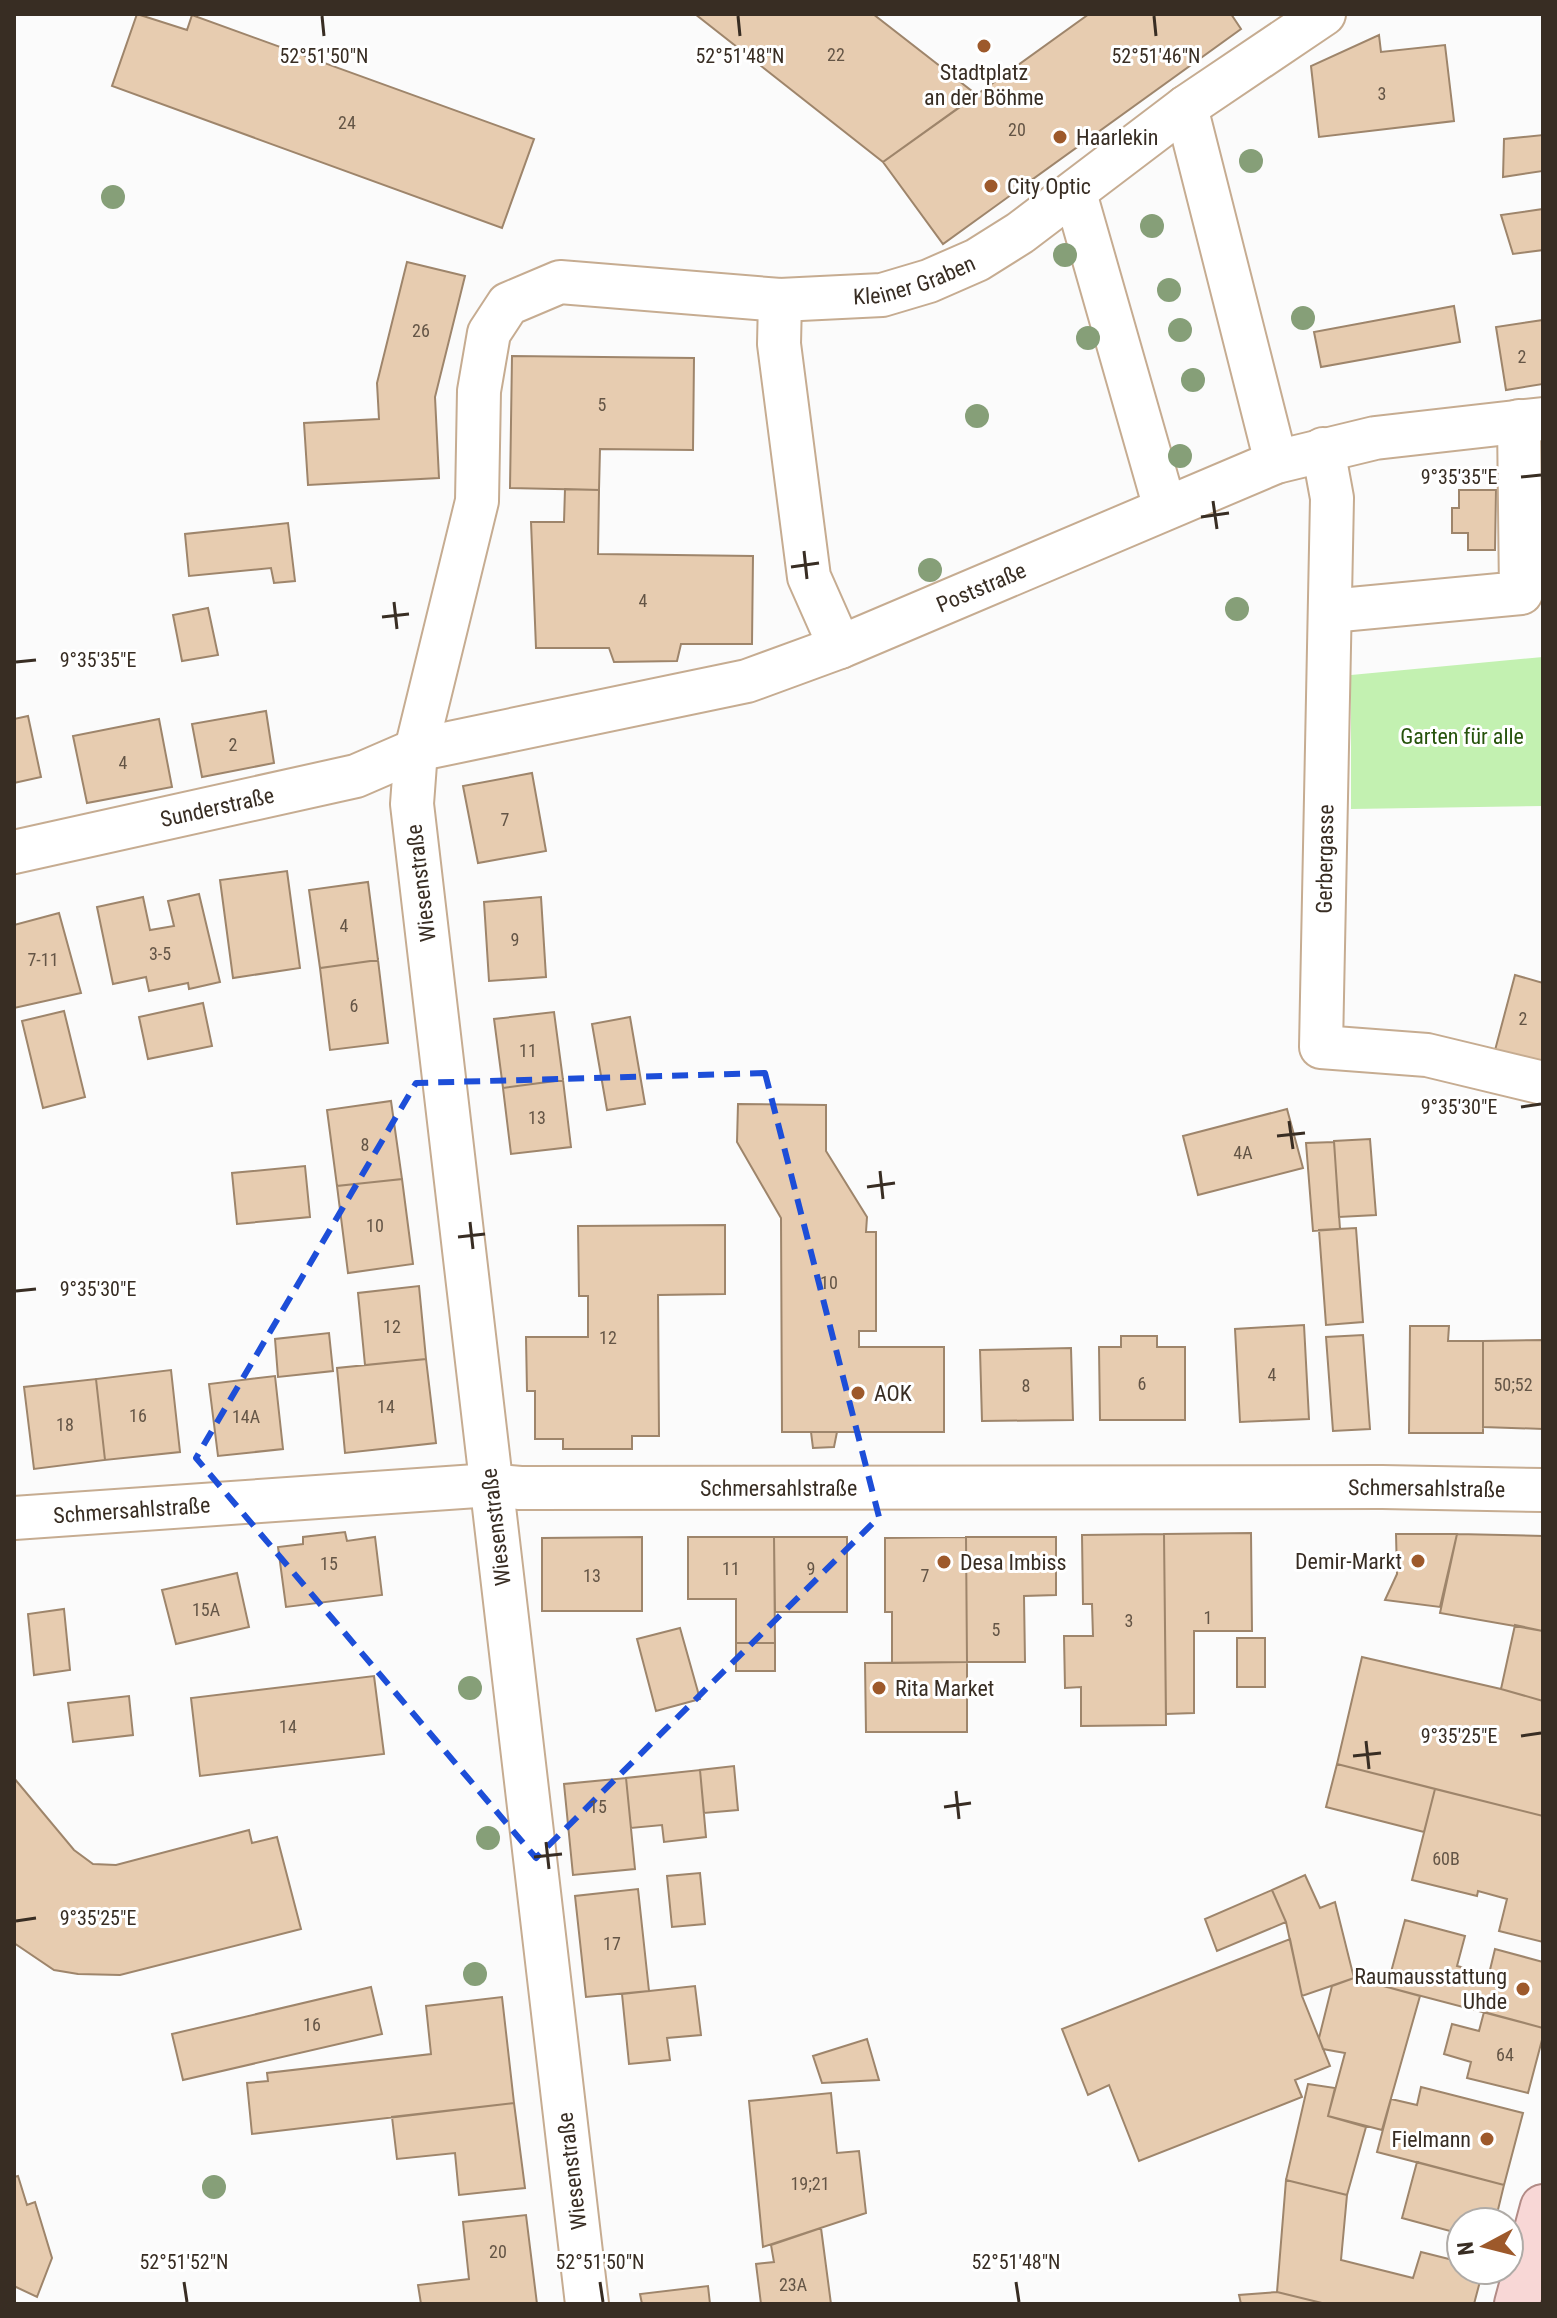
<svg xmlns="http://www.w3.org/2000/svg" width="1557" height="2318" font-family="'Roboto Condensed',sans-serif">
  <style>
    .green { fill: #c3f1b1 }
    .building { fill: #e7ccb0; stroke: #9e856b; stroke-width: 2 }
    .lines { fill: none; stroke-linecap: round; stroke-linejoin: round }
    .minor-casing { stroke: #c6ac91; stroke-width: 46 }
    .major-casing { stroke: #b28b86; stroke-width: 48 }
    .minor { stroke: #fff; stroke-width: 42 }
    .major { stroke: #f8d7d6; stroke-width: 44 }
    .tree { fill: #869f78 }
    .marked { fill: none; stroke: #1d4ed8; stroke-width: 6; stroke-dasharray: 16 10; stroke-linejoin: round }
    .ticks { fill: none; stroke: #382d23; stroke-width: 3 }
    .poi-dot { fill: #9d592b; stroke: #fff; stroke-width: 3 }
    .labels { text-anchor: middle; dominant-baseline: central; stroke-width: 6; stroke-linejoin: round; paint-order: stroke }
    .number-label { font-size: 18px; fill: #645546 }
    .poi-label { font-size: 22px; fill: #382d23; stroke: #fff; text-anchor: start }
    .street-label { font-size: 22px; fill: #382d23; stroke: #fff }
    .park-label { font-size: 22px; fill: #26530c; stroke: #fff }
    .ticks-label { font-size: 20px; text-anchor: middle; fill: #382d23; stroke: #fff; stroke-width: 6; stroke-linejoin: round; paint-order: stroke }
  </style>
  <rect width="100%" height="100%" fill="#fbfbfb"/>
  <!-- green -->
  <path class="green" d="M 1543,657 L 1543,806 L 1351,809 L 1351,675 Z"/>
  <!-- building -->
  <path class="building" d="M 137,14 L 187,30 L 192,15 L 534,139 L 502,228 L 112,86 Z
    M 695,14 L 873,14 L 977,95 L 883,162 Z
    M 1089,14 L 1231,14 L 1241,29 L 943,244 L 883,162 Z
    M 1379,35 L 1381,52 L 1445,45 L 1454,121 L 1319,137 L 1311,66 Z
    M 1543,135 L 1543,171 L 1503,177 L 1504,139 Z
    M 1543,209 L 1543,250 L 1513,254 L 1501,215 Z
    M 407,262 L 465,276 L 435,397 L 439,478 L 308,485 L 304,423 L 379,419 L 377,383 Z
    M 1454,306 L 1460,342 L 1321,367 L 1314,332 Z
    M 1543,320 L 1543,384 L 1506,390 L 1496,327 Z
    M 512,356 L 694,358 L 693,450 L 600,449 L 599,490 L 510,488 Z
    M 565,489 L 599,490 L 598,554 L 753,556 L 752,644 L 681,644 L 677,661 L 614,662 L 609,648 L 536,648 L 531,522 L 564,522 Z
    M 1459,490 L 1496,490 L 1495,550 L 1468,550 L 1468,533 L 1452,533 L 1452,508 L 1459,508 Z
    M 288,523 L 295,581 L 274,583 L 271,568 L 189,576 L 185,534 Z
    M 208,608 L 218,655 L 182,661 L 173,615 Z
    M 266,711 L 274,763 L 202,777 L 192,724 Z
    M 28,716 L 41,777 L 14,783 L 14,719 Z
    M 159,719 L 172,787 L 87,803 L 73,736 Z
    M 532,773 L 546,851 L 478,863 L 463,786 Z
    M 287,871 L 300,968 L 233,978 L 220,880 Z
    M 368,882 L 378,960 L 320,968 L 309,890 Z
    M 199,894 L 220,982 L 189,989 L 188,983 L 149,991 L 146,977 L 113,984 L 97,907 L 143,897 L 150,930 L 174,926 L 168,901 Z
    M 541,897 L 546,977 L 489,981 L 484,902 Z
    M 59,913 L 81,993 L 14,1008 L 14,925 Z
    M 378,960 L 388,1043 L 330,1050 L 320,968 Z
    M 1515,975 L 1543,983 L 1543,1067 L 1494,1054 Z
    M 203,1003 L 212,1046 L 148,1059 L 139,1017 Z
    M 64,1011 L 85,1097 L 43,1108 L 22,1021 Z
    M 554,1012 L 563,1080 L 503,1088 L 494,1019 Z
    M 630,1017 L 645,1104 L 607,1110 L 592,1024 Z
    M 563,1080 L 571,1147 L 511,1154 L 503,1088 Z
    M 391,1101 L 402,1179 L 337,1186 L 327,1110 Z
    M 738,1104 L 826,1105 L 826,1151 L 867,1217 L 866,1232 L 876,1232 L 876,1331 L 859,1331 L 859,1347 L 944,1347 L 944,1432 L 782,1432 L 781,1218 L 737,1142 Z
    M 1287,1109 L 1303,1168 L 1198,1195 L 1183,1136 Z
    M 1370,1139 L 1376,1215 L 1339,1217 L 1334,1141 Z
    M 1334,1142 L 1340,1229 L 1313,1231 L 1306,1143 Z
    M 305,1166 L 310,1217 L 237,1224 L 232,1173 Z
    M 402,1179 L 413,1264 L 348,1273 L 337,1186 Z
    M 725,1225 L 725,1294 L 658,1295 L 659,1436 L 632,1436 L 632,1449 L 563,1449 L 563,1439 L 535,1439 L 535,1391 L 527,1391 L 526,1337 L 588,1337 L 588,1296 L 579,1296 L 578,1226 Z
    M 1356,1228 L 1363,1322 L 1326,1325 L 1319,1230 Z
    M 419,1286 L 426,1359 L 365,1365 L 358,1293 Z
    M 1304,1325 L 1309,1419 L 1240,1422 L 1235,1329 Z
    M 1410,1326 L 1449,1326 L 1448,1341 L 1483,1341 L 1483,1433 L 1409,1433 Z
    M 329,1333 L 333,1371 L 278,1377 L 275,1339 Z
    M 1363,1335 L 1370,1429 L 1333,1431 L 1326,1337 Z
    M 1121,1336 L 1157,1336 L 1157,1347 L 1185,1347 L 1185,1420 L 1100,1420 L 1099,1347 L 1121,1347 Z
    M 1543,1340 L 1543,1429 L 1483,1427 L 1483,1341 Z
    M 1071,1348 L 1073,1420 L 982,1421 L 980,1350 Z
    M 426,1359 L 436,1443 L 345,1453 L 337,1368 Z
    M 171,1370 L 180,1452 L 105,1460 L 96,1379 Z
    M 275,1376 L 283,1449 L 218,1456 L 209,1384 Z
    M 96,1379 L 105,1460 L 34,1469 L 24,1387 Z
    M 811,1432 L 837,1432 L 834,1447 L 813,1448 Z
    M 345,1532 L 347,1541 L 375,1537 L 382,1595 L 286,1607 L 278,1547 L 303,1544 L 303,1537 Z
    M 1251,1533 L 1252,1631 L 1194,1631 L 1194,1713 L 1166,1714 L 1164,1534 Z
    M 1164,1534 L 1166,1725 L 1081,1726 L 1081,1687 L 1065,1688 L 1064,1636 L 1093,1636 L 1092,1604 L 1083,1604 L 1082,1535 Z
    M 1396,1534 L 1457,1534 L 1440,1607 L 1385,1600 L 1397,1574 Z
    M 1457,1534 L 1543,1536 L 1543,1631 L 1440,1613 Z
    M 642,1537 L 642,1611 L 542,1611 L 542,1538 Z
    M 688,1537 L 774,1537 L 775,1643 L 736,1643 L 736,1599 L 688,1599 Z
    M 774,1537 L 847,1537 L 847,1612 L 775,1612 Z
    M 966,1537 L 1056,1537 L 1056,1595 L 1024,1596 L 1025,1662 L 967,1662 Z
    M 966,1537 L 967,1662 L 892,1663 L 892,1612 L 885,1612 L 885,1538 Z
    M 237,1573 L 249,1627 L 176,1644 L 162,1590 Z
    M 64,1609 L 70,1670 L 34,1675 L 28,1614 Z
    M 1515,1625 L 1543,1631 L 1543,1701 L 1501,1689 Z
    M 680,1628 L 700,1699 L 656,1711 L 637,1639 Z
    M 1237,1638 L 1265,1638 L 1265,1687 L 1237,1687 Z
    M 736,1643 L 775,1643 L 775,1671 L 736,1671 Z
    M 1362,1657 L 1501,1689 L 1543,1701 L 1543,1816 L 1337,1764 Z
    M 967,1662 L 967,1732 L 866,1732 L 865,1663 Z
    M 374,1676 L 384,1754 L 200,1776 L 191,1698 Z
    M 129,1696 L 133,1735 L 73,1742 L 68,1703 Z
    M 1337,1764 L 1435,1789 L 1424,1832 L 1326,1807 Z
    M 734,1766 L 738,1810 L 704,1813 L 700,1770 Z
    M 700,1770 L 706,1837 L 664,1842 L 662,1825 L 631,1828 L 626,1778 Z
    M 14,1778 L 74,1850 L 93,1864 L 116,1865 L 249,1830 L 252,1843 L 277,1837 L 301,1929 L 120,1975 L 78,1974 L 54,1970 L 14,1943 Z
    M 626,1778 L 635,1869 L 573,1875 L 564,1784 Z
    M 1435,1789 L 1543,1816 L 1543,1942 L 1499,1931 L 1507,1899 L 1478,1891 L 1477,1896 L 1412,1880 Z
    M 700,1873 L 705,1924 L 672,1927 L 667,1876 Z
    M 1305,1875 L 1320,1908 L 1335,1902 L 1354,1978 L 1302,1996 L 1286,1922 L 1272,1890 Z
    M 638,1889 L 649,1991 L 586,1997 L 575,1896 Z
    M 1272,1890 L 1286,1922 L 1217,1951 L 1205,1919 Z
    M 1405,1920 L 1465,1936 L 1457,1966 L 1489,1974 L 1495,1949 L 1543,1962 L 1543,2028 L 1387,1987 Z
    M 1290,1939 L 1302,1996 L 1330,2066 L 1295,2080 L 1302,2097 L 1139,2161 L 1109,2085 L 1088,2095 L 1062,2029 Z
    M 1354,1978 L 1420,1996 L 1382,2130 L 1328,2116 L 1345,2053 L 1323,2049 L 1319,2038 L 1332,1986 Z
    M 695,1986 L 701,2035 L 667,2038 L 670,2060 L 629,2064 L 622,1994 Z
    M 371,1987 L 382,2034 L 183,2080 L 172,2034 Z
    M 502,1997 L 514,2103 L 252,2134 L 247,2083 L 268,2081 L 267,2073 L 431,2054 L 426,2006 Z
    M 1484,2012 L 1543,2028 L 1543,2036 L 1528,2093 L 1467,2078 L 1471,2062 L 1444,2054 L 1452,2024 L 1479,2031 Z
    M 867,2039 L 879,2080 L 822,2083 L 813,2056 Z
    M 1308,2084 L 1335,2088 L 1328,2116 L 1366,2127 L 1347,2195 L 1286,2180 Z
    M 1421,2087 L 1523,2113 L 1504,2185 L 1377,2152 L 1391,2099 L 1417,2105 Z
    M 831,2093 L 837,2153 L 859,2151 L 866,2213 L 763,2247 L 749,2101 Z
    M 514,2103 L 525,2188 L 459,2195 L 455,2153 L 397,2159 L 392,2117 Z
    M 1417,2162 L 1504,2185 L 1495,2222 L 1461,2222 L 1461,2234 L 1402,2218 Z
    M 18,2176 L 27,2205 L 35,2202 L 52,2258 L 37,2297 L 14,2286 L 14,2177 Z
    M 1286,2180 L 1347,2195 L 1341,2260 L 1413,2278 L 1421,2252 L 1461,2262 L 1461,2270 L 1483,2270 L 1474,2304 L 1326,2304 L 1277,2292 Z
    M 526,2215 L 537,2304 L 421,2304 L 418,2285 L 469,2279 L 463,2222 Z
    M 821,2228 L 831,2304 L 761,2304 L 756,2264 L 774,2262 L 771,2245 Z
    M 708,2286 L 710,2304 L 642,2304 L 640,2294 Z
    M 1277,2292 L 1326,2304 L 1241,2304 L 1239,2295 Z"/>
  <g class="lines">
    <defs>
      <g id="minor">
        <path d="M 1186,107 L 1276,462"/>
        <path d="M 1075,193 L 1165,508"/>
        <path d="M 780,300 L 779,344 L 809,577 L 840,647"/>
        <path d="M 1323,449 L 1332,498 L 1321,1047 L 1427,1055 L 1539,1082"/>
        <path d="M 1330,611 L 1521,593 L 1519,421"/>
        <path id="s1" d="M 14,852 L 356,776 L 416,750 L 747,681 L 840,647 L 1276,462 L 1375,438 L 1543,419"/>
        <path id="s2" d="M 14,1518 L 491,1485 L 520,1488 L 1382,1487 L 1543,1490"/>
        <path id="s3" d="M 587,2304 L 412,804 L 416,750 L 477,501 L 479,391 L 489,333 L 508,304 L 560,282 L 780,300 L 882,295 L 929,281 L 977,260 L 1020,233 L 1186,107 L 1324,14"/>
      </g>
      <path id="major" d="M 1517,2304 L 1543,2207"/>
    </defs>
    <!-- minor casing -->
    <use href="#minor" class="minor-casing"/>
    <!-- major casing -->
    <use href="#major" class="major-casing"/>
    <!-- minor -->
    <use href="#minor" class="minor"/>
    <!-- major -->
    <use href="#major" class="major"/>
  </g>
  <!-- trees -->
  <g class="tree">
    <circle cx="1251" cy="161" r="12"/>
    <circle cx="113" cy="197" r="12"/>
    <circle cx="1152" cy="226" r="12"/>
    <circle cx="1065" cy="255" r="12"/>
    <circle cx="1169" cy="290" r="12"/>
    <circle cx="1303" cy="318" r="12"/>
    <circle cx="1180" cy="330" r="12"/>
    <circle cx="1088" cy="338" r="12"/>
    <circle cx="1193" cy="380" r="12"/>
    <circle cx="977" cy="416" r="12"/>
    <circle cx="1180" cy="456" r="12"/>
    <circle cx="930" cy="570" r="12"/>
    <circle cx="1237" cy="609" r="12"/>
    <circle cx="470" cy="1688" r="12"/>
    <circle cx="488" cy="1838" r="12"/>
    <circle cx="475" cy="1974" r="12"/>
    <circle cx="214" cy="2187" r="12"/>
  </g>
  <!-- marked area -->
  <path class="marked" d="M 765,1073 L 879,1517 L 536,1858 L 196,1458 L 416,1083 Z"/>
  <!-- ticks -->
  <path class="ticks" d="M 322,16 L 324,36M 738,16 L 740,36M 1154,16 L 1156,36M 1521,477 L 1541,475M 1213,501 L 1217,529M 1201,517 L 1229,513M 804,551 L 807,579M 791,567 L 819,563M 394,602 L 397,629M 382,617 L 409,614M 16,662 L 36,660M 1521,1107 L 1541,1104M 1289,1121 L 1293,1149M 1277,1136 L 1305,1133M 880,1171 L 883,1199M 867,1187 L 895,1183M 470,1222 L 473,1249M 458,1237 L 485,1234M 16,1291 L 36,1289M 1521,1736 L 1541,1733M 1366,1741 L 1369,1769M 1353,1756 L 1381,1753M 956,1791 L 959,1819M 944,1807 L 971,1803M 546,1842 L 549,1869M 534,1857 L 562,1854M 16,1921 L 36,1918M 184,2282 L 187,2302M 600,2282 L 603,2302M 1016,2282 L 1019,2302"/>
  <!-- markers -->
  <g class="poi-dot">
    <circle cx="984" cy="46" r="8"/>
    <circle cx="1060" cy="137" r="8"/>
    <circle cx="991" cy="186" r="8"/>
    <circle cx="858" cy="1393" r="8"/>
    <circle cx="1418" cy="1561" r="8"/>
    <circle cx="944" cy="1562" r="8"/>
    <circle cx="879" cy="1688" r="8"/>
    <circle cx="1523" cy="1989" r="8"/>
    <circle cx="1487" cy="2139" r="8"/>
  </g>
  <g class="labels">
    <!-- number labels -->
    <g class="number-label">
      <text x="836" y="54">22</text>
      <text x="1382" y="93">3</text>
      <text x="347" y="122">24</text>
      <text x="1017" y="129">20</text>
      <text x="421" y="330">26</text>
      <text x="1522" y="356">2</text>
      <text x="602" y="404">5</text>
      <text x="643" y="600">4</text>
      <text x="233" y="744">2</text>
      <text x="123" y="762">4</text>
      <text x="505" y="819">7</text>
      <text x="344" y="925">4</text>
      <text x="515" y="939">9</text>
      <text x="160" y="953">3-5</text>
      <text x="43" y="959">7-11</text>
      <text x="354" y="1005">6</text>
      <text x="1523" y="1018">2</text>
      <text x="528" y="1050">11</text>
      <text x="537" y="1117">13</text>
      <text x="365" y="1144">8</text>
      <text x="1243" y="1152">4A</text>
      <text x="375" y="1225">10</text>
      <text x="829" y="1282">10</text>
      <text x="392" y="1326">12</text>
      <text x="608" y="1337">12</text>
      <text x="1272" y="1374">4</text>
      <text x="1142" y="1383">6</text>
      <text x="1513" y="1384">50;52</text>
      <text x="1026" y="1385">8</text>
      <text x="386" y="1406">14</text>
      <text x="138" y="1415">16</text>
      <text x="246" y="1416">14A</text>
      <text x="65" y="1424">18</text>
      <text x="329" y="1563">15</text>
      <text x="731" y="1568">11</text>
      <text x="811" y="1568">9</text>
      <text x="592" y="1575">13</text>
      <text x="925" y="1575">7</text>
      <text x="206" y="1609">15A</text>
      <text x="1208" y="1617">1</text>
      <text x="1129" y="1620">3</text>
      <text x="996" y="1629">5</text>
      <text x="288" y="1726">14</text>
      <text x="598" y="1806">15</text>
      <text x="1446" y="1858">60B</text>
      <text x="612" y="1943">17</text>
      <text x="312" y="2024">16</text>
      <text x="1505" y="2054">64</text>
      <text x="810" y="2183">19;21</text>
      <text x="498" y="2251">20</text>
      <text x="793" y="2284">23A</text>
    </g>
    <!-- poi labels -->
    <g class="poi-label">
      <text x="984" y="72" text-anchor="middle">Stadtplatz<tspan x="984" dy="25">an der Böhme</tspan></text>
      <text x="1076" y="137">Haarlekin</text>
      <text x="1007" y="186">City Optic</text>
      <text x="874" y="1393">AOK</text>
      <text x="1402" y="1561" text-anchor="end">Demir-Markt</text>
      <text x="960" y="1562">Desa Imbiss</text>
      <text x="895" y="1688">Rita Market</text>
      <text x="1507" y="1976" text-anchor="end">Raumausstattung<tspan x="1507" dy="25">Uhde</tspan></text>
      <text x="1471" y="2139" text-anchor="end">Fielmann</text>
    </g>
    <!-- street labels -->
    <g class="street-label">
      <text stroke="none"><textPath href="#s3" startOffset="2438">Kleiner Graben</textPath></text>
      <text stroke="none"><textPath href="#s1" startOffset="1006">Poststraße</textPath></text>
      <text stroke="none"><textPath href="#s1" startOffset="208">Sunderstraße</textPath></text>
      <text transform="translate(1325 859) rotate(-89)">Gerbergasse</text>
      <text transform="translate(421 883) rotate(-97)">Wiesenstraße</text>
      <text stroke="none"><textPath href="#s2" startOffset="766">Schmersahlstraße</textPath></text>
      <text stroke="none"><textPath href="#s2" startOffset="1414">Schmersahlstraße</textPath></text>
      <text stroke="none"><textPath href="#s2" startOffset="118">Schmersahlstraße</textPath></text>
      <text transform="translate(496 1527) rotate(-97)">Wiesenstraße</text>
      <text transform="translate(572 2171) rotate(-97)">Wiesenstraße</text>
    </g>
    <!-- park labels -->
    <g class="park-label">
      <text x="1462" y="736">Garten für alle</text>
    </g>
  </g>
  <g class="ticks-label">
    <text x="324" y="63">52°51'50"N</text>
    <text x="740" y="63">52°51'48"N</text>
    <text x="1156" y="63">52°51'46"N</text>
    <text x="1459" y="484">9°35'35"E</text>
    <text x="98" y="667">9°35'35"E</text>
    <text x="1459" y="1114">9°35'30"E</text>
    <text x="98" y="1296">9°35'30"E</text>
    <text x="1459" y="1743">9°35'25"E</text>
    <text x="98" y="1925">9°35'25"E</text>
    <text x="184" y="2269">52°51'52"N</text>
    <text x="600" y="2269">52°51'50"N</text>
    <text x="1016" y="2269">52°51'48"N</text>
  </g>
  <!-- border -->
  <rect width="1557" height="2318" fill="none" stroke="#382d23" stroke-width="32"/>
  <!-- north arrow -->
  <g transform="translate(1485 2246) rotate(263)"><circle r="38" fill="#ffffff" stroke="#afaba7" stroke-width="2"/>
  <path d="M0-6L14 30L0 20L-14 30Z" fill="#9d592b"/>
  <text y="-12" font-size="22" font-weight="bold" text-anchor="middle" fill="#382d23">N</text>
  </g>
</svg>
